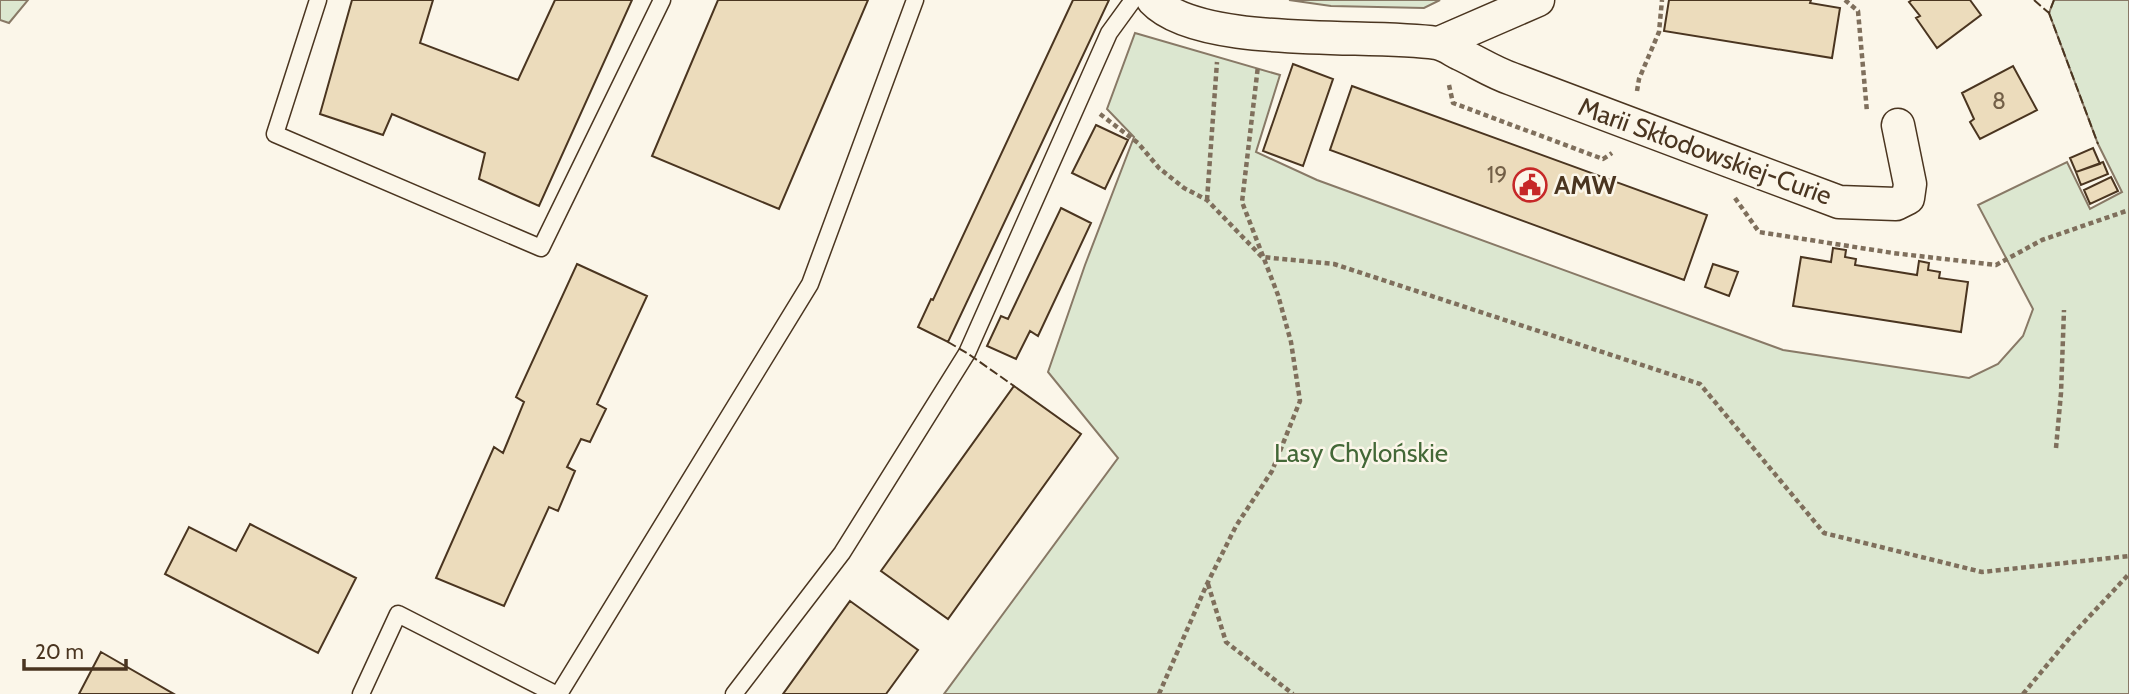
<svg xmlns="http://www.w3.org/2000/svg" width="2129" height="694" font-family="Cabin,sans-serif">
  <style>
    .green { fill: #dce7d0; stroke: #887966; stroke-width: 2 }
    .building { fill: #ecdcbc; stroke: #4a3520; stroke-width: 2 }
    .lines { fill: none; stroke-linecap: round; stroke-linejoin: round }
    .lane-casing { stroke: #4a3520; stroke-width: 19 }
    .street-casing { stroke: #4a3520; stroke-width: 35 }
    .path { stroke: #7f6f5c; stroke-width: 4.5; stroke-dasharray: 5 3.5; stroke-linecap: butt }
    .lane { stroke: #fbf6e9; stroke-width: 16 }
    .street { stroke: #fbf6e9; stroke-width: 32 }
    .fence { stroke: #4a3520; stroke-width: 2; stroke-dasharray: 9 3.5; stroke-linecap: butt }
    .labels { text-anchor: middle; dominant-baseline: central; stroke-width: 5; stroke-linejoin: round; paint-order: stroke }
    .number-label { font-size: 23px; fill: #725f47 }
    .street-label { font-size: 26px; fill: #4a3520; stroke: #fbf6e9 }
    .poi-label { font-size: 26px; font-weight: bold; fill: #4a3520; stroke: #fbf6e9; text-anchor: start }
    .park-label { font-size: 26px; fill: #436837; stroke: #fbf6e9 }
  </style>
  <rect width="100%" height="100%" fill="#fbf6e9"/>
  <!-- green -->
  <path class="green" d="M 0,0 L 28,0 L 9,23 L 0,20 Z
    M 1289,0 L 1440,0 L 1424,8 L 1331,6 Z
    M 2054,0 L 2129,0 L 2129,694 L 944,694 L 1118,458 L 1048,372 L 1085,265 L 1134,137 L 1107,109 L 1135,33 L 1280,75 L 1256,152 L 1317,180 L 1783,350 L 1969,378 L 1998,364 L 2023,336 L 2033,309 L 1978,205 L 2067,162 L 2090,209 L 2122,192 L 2098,144 L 2049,13 Z"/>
  <!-- building -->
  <path class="building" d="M 352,0 L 433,0 L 420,43 L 518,80 L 555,0 L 632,0 L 539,206 L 479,179 L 485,153 L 392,114 L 383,135 L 320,114 Z
    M 718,0 L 868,0 L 779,209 L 652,156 Z
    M 1073,0 L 1109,0 L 948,342 L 918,327 L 931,299 L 933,300 Z
    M 1669,0 L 1811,0 L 1810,3 L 1840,8 L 1832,58 L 1664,31 Z
    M 1912,0 L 1970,0 L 1981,15 L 1937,48 L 1916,18 L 1920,16 L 1909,2 Z
    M 1293,64 L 1333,79 L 1303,166 L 1263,151 Z
    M 2013,66 L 2037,110 L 1980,139 L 1970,122 L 1974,119 L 1962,93 Z
    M 1352,86 L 1707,215 L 1684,280 L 1330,150 Z
    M 1096,125 L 1128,140 L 1105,189 L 1072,173 Z
    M 2093,148 L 2100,164 L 2076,172 L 2070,158 Z
    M 2103,162 L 2108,174 L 2081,185 L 2076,172 Z
    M 2111,177 L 2118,191 L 2090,204 L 2084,190 Z
    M 1061,208 L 1091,223 L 1038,336 L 1030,331 L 1016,359 L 987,346 L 1001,316 L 1008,319 Z
    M 1833,248 L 1846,250 L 1845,257 L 1856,259 L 1855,265 L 1917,275 L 1919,261 L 1929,263 L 1928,270 L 1940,272 L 1939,278 L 1968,282 L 1961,332 L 1793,306 L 1801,257 L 1831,262 Z
    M 577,264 L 647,296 L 597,404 L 606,409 L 590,442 L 581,439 L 567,467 L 575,471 L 558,511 L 549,507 L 504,606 L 436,578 L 494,447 L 503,453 L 524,402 L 516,397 Z
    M 1713,264 L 1738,272 L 1729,296 L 1705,287 Z
    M 1014,386 L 1081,434 L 948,619 L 881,571 Z
    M 250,524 L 356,578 L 318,653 L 165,574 L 189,527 L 236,551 Z
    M 850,601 L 918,650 L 886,694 L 783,694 Z
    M 101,652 L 174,694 L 79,694 Z"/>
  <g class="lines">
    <defs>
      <path id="lane" d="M 318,0 L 275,134 L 541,248 L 662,0
        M 361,694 L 398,614 L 555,694
        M 559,694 L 810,284 L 915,0
        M 734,694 L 842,553 L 967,353 L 1109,33 L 1133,0"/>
      <path id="street" d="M 1153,0 C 1199,49 1368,33 1436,43 C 1444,44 1452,50 1460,54 C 1477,62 1494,73 1512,79 C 1621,121 1730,161 1839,202 L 1896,204 L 1908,198 L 1910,184 L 1898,125
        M 1439,43 L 1538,0"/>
    </defs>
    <!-- lane casing -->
    <use href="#lane" class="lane-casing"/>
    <!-- street casing -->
    <use href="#street" class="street-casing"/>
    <!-- path -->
    <path class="path" d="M 1845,0 L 1858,11 L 1867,112
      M 1449,85 L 1453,103 L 1603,159 L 1612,153
      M 1637,91 L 1639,79 L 1659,32 L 1662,0
      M 1100,114 L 1138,143 L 1159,168 L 1184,188 L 1207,200 L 1262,257 L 1334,264 L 1700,384 L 1824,533 L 1982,572 L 2129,556
      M 1735,198 L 1759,232 L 1893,253 L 1996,265 L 2042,240 L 2129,210
      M 1207,200 L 1217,62
      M 2056,448 L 2061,393 L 2064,310
      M 1208,584 L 1226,642 L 1293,694
      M 1159,694 L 1207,584 L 1236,526 L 1272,471 L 1300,401 L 1291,342 L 1278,295 L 1242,202 L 1258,66
      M 2023,694 L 2072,635 L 2129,574"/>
    <!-- lane -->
    <use href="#lane" class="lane"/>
    <!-- street -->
    <use href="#street" class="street"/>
    <!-- fence -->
    <path class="fence" d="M 2034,0 L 2049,13 L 2054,0
      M 2049,13 L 2098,144
      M 948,342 L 967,353 L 1014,386"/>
  </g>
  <!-- icons -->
  <defs>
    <symbol id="civic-ring" viewBox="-11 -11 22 22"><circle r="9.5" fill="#fbf6e9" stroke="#c62828" stroke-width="1.5"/><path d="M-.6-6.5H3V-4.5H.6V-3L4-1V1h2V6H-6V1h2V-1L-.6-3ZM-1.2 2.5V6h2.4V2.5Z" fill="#c62828"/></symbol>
  </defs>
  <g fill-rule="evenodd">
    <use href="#civic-ring" x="1511" y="166" width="38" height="38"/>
  </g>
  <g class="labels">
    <!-- number labels -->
    <g class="number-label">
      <text x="1999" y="101">8</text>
      <text x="1497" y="175">19</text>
    </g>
    <!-- street labels -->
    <g class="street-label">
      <text transform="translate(1705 151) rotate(20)">Marii Skłodowskiej-Curie</text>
    </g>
    <!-- poi labels -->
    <g class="poi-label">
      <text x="1554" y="185">AMW</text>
    </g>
    <!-- park labels -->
    <g class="park-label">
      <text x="1361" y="453">Lasy Chylońskie</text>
    </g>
  </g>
  <!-- scale -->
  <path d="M24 659v10h102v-10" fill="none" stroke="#4a3520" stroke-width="3.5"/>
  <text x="35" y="659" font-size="21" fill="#4a3520" stroke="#fbf6e9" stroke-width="5" paint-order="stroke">20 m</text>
</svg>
